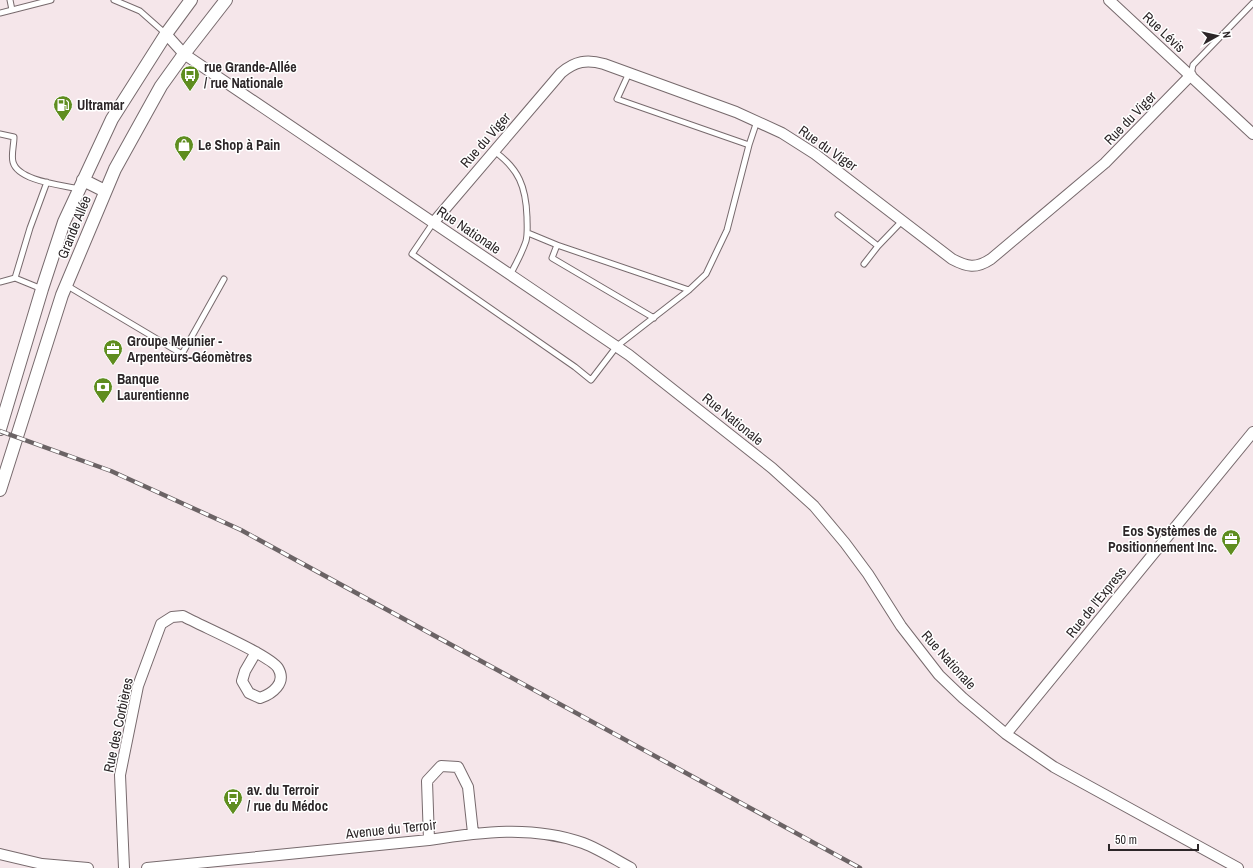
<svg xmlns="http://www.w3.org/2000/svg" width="1253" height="868" font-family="'Archivo Narrow',sans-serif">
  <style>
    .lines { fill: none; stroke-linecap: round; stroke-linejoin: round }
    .service-casing { stroke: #776a6d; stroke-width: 7 }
    .minor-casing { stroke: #776a6d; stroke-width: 12 }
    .tertiary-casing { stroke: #776a6d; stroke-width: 14 }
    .service { stroke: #fff; stroke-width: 5 }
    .minor { stroke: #fff; stroke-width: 10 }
    .tertiary { stroke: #fff; stroke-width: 12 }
    .rail-casing { stroke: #6b6365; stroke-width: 4.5 }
    .rail { stroke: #fff; stroke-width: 3; stroke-dasharray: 9; stroke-linecap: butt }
    .labels { text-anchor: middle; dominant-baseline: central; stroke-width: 3; stroke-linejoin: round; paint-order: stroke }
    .street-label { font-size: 14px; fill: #2c2628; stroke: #fff }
    .poi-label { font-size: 14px; font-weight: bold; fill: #2c2628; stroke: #fff; text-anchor: start }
  </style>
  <rect width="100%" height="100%" fill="#f5e6ea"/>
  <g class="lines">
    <defs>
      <path id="service" d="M 10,0 L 12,10
        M 114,0 L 140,11 L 166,34
        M 0,13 L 51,0
        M 629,73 L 617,99 L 749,145 L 757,121
        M 1191,75 L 1193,65 L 1253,3
        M 0,134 L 14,137 C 14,145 11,155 13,162 C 18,181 62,185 79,189
        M 494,151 C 519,169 526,187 527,217 C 527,225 528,233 526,241 C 522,253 516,264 510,275
        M 838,215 L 878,246 L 902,221
        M 433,223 L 412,254 L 575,367 L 591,380 L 617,346 L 689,290 L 706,274 L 727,230 L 749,145
        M 528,233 L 557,245 L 552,258 L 654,318
        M 557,245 L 689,290
        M 864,264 L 878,246
        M 0,282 L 15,278
        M 66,285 L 182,354 L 224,279
        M 42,289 L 15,278 L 30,228 L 47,182"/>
      <path id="minor" d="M 1109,0 L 1253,134
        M 166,34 L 184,54 L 629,355 L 772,468 L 814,506 L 845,543 L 868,574 L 901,626 L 939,675 L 963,698 L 1006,734 L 1054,767 L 1238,868
        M 433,223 L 561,73 C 575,61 587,59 604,64 L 736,112 L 782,133 L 815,154 L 952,259 C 967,267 976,269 991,259 L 1105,163 L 1191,75
        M 1006,734 L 1253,432
        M 429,840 L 427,781 L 441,766 L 458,767 L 468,787 L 473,833
        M 0,854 L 42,864 L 88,868
        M 124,868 L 120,775 L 138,686 L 161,624 L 172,617 L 183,616 C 201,626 270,655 278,668 C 287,683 272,694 260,698 L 249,693 L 242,681 L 245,671 L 256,652
        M 147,868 L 429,840 C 480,832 533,825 583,843 C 599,849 616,860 631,868"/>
      <path id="tertiary" d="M 83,180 L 105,191
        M 0,429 L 42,289 L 64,222 L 112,119 L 166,34 L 191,0
        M 0,490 L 62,295 L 115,169 L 161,86 L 184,54 L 226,0"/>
    </defs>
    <!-- service casing -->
    <use href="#service" class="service-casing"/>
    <!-- minor casing -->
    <use href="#minor" class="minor-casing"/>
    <!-- tertiary casing -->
    <use href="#tertiary" class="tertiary-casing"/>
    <!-- service -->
    <use href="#service" class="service"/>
    <!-- minor -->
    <use href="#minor" class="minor"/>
    <!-- tertiary -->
    <use href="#tertiary" class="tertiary"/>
    <defs>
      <path id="rail" d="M 0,431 L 111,471 L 241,530 L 860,868"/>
    </defs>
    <!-- rail casing -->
    <use href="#rail" class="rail-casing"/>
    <!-- rail -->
    <use href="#rail" class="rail"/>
  </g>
  <!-- icons -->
  <defs>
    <symbol id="bus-pin" viewBox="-11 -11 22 30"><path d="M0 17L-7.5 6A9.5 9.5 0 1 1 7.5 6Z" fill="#5f8d1f" stroke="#fff"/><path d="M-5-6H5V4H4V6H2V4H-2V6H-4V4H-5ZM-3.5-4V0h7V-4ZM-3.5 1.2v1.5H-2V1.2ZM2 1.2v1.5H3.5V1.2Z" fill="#fff"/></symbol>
    <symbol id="fuel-pin" viewBox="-11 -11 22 30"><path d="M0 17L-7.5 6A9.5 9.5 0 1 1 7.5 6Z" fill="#5f8d1f" stroke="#fff"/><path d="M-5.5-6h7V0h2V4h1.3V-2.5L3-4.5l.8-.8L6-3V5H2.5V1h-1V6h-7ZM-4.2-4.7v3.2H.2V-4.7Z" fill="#fff"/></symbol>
    <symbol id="shop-pin" viewBox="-11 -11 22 30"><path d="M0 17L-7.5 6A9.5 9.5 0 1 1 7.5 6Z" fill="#5f8d1f" stroke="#fff"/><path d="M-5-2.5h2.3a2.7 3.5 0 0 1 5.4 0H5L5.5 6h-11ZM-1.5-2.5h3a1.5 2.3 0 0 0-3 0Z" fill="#fff"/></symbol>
    <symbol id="office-pin" viewBox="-11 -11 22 30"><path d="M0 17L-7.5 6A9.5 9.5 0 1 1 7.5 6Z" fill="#5f8d1f" stroke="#fff"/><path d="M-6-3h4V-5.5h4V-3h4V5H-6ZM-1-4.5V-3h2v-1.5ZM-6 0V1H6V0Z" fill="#fff"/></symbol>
    <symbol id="bank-pin" viewBox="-11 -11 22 30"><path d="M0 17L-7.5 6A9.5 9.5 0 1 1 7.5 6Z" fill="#5f8d1f" stroke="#fff"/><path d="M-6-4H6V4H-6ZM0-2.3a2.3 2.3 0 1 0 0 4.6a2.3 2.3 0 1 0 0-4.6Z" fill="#fff"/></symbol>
  </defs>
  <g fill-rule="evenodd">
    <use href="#bus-pin" x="179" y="64" width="22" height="30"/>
    <use href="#fuel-pin" x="52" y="94" width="22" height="30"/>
    <use href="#shop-pin" x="173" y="134" width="22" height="30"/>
    <use href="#office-pin" x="102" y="338" width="22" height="30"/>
    <use href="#bank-pin" x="92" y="376" width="22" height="30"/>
    <use href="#office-pin" x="1220" y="528" width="22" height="30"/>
    <use href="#bus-pin" x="222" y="787" width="22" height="30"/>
  </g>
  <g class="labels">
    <!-- street labels -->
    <g class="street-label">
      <text transform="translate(1164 32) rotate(43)">Rue Lévis</text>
      <text transform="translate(1130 118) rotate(-46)">Rue du Viger</text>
      <text transform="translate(485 140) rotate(-49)">Rue du Viger</text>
      <text transform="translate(828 148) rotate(35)">Rue du Viger</text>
      <text transform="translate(74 227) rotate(-68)">Grande Allée</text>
      <text transform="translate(469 230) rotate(34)">Rue Nationale</text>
      <text transform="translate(733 419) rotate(39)">Rue Nationale</text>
      <text transform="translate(1096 602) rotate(-51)">Rue de l'Express</text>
      <text transform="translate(949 660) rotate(48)">Rue Nationale</text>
      <text transform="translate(118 725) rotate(-78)">Rue des Corbières</text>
      <text transform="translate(391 829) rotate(-6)">Avenue du Terroir</text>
    </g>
    <!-- poi labels -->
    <g class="poi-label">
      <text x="204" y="67">rue Grande-Allée<tspan x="204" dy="16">/ rue Nationale</tspan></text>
      <text x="77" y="105">Ultramar</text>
      <text x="198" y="145">Le Shop à Pain</text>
      <text x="127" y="341">Groupe Meunier -<tspan x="127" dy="16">Arpenteurs-Géomètres</tspan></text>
      <text x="117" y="379">Banque<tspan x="117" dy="16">Laurentienne</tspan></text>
      <text x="1217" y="531" text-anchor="end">Eos Systèmes de<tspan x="1217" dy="16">Positionnement Inc.</tspan></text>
      <text x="247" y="790">av. du Terroir<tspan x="247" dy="16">/ rue du Médoc</tspan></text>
    </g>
  </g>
  <!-- north arrow -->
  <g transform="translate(1217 36) rotate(82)" stroke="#ffffff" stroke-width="3" paint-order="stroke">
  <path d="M0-3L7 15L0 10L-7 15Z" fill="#2c2628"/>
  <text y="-6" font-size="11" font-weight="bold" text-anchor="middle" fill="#2c2628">N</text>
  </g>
  <!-- scale -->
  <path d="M1109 844v6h89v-6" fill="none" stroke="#2c2628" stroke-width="2"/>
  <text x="1115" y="844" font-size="12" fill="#2c2628" stroke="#ffffff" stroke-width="3" paint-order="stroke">50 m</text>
</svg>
